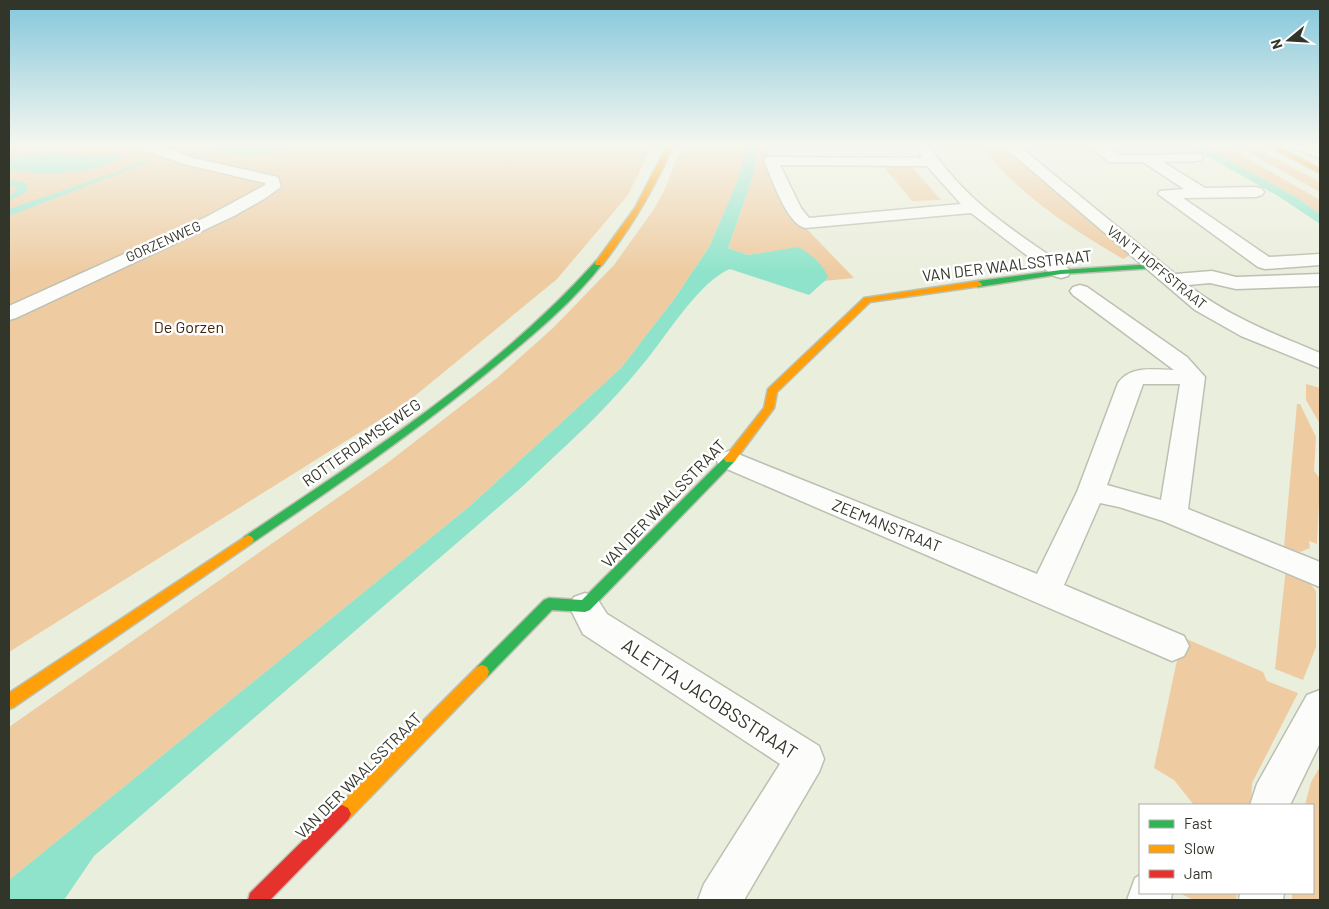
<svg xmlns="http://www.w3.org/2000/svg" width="1329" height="909" font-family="Barlow,sans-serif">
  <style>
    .green { fill: #eecba1 }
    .water { fill: #8ee3ca }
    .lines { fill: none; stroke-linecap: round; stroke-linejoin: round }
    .street-casing { stroke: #bcc0b2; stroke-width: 3 }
    .fast-casing { stroke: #bcc0b2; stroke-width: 3 }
    .slow-casing { stroke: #bcc0b2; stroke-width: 3 }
    .jam-casing { stroke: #bcc0b2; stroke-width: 3 }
    .street { fill: #fcfcfa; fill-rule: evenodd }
    .fast { fill: #30b455; fill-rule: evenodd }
    .slow { fill: #ff9f0a; fill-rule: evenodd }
    .jam { fill: #e5322d; fill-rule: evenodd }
    .labels { text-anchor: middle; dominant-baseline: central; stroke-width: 5; stroke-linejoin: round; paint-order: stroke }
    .far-street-label { font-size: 14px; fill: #323529; stroke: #fff }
    .street-label { font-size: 16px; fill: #323529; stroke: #fff }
    .park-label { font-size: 16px; fill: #402408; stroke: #fff }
    .near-street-label { font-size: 19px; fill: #323529; stroke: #fff }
  </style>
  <rect width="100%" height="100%" fill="#eaeedc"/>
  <!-- green -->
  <path class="green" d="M 9,146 L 652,146 L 628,195 L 557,279 L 405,404 L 9,652 Z
    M 682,146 L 744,146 L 743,163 L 737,182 L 709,247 L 675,298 L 621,368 L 470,506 L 9,880 L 9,727 L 386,464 L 497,378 L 553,328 L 614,265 L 654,209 L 665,189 Z
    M 756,146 L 768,146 L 769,165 L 804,226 L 854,278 L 823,281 L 828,278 L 774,251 L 748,255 L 728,248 L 754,173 Z
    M 980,146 L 1001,146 L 1123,247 L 1130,255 L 1123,259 C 1069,227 1021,196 980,146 Z
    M 1202,146 L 1225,146 L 1320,200 L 1320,214 L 1296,197 Z
    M 1237,146 L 1253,146 L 1320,182 L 1320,192 Z
    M 884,167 L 912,167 L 941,200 L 912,201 Z
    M 1306,384 L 1320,388 L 1320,424 L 1306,400 Z
    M 1297,404 L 1300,404 L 1316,437 L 1314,471 L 1320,479 L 1317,544 L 1309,541 L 1310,548 L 1300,552 L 1284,547 Z
    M 1286,568 L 1306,579 L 1316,591 L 1316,647 L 1303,680 L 1275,669 Z
    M 1182,637 L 1263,672 L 1267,681 L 1298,693 L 1252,783 L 1251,805 L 1194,805 L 1174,780 L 1154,768 Z
    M 1320,767 L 1320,900 L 1292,900 L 1292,893 L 1313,893 L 1313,805 L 1305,805 L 1311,782 Z
    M 1179,893 L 1237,893 L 1236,900 L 1194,900 Z"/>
  <!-- water -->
  <path class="water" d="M 210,146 L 296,146 C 271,157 235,162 210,146 Z
    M 744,146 L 756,146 L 754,173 L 728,248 L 748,255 L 798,247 C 809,252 825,266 828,278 L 809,295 L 730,269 C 701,280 668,333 648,358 C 635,374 622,389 608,404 C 581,433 551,459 523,486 L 94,856 L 64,900 L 9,900 L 9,880 L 470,506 L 621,368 L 675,298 L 709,247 L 737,182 L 743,163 Z
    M 1189,146 L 1202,146 L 1296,197 L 1320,214 L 1320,224 L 1278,196 Z
    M 53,153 L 80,156 L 115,155 L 121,158 C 96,174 38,176 9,170 L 9,159 Z
    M 145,159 L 147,163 L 9,216 L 9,209 L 120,171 Z
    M 9,180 L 27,183 L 28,191 L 9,201 L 9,197 L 18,188 L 9,185 Z"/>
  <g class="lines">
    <defs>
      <path id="street" d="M 139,146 L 161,146 L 193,158 L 278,177 L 281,187 L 264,199 L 234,216 L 16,318 L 9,320 L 9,306 L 206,217 L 265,185 L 265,183 L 184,164 L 141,149 Z
        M 930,146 C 963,200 1017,233 1068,268 L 1070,272 L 1068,276 L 1061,278 L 1054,276 L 971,213 L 805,228 C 786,223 772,178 764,161 L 766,158 L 771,157 L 922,158 L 916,147 ZM 780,165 L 927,166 L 961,204 L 809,218 L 801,208 Z
        M 1003,146 L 1019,146 L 1175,274 L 1212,271 L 1236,277 L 1320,274 L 1320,286 L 1236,289 L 1210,283 L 1188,285 C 1227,316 1274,334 1320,353 L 1320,368 L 1241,336 L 1195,310 Z
        M 1089,146 L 1106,146 L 1117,155 L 1201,154 L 1203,157 L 1201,160 L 1196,161 L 1163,162 L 1205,188 L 1256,187 L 1262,189 L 1264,192 L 1262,195 L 1256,197 L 1183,198 L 1269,257 L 1320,254 L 1320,265 L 1265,269 L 1258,267 L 1158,194 L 1160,191 L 1184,189 L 1143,162 L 1109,162 Z
        M 1293,146 L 1313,146 L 1320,149 L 1320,158 L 1295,149 Z
        M 1080,285 L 1087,287 L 1187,357 L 1205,377 L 1188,509 L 1320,562 L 1320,587 L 1163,521 L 1119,507 L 1100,503 L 1064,585 L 1184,636 L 1189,646 L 1184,656 L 1172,661 L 720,466 L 716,460 L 720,454 L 729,451 L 738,454 L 1037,574 L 1077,492 L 1118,383 C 1131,365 1154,370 1174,370 L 1073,295 L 1070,291 L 1073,287 ZM 1143,384 L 1180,384 L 1161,500 L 1107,485 Z
        M 585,593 L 596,597 L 607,614 L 819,746 L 824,759 L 819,772 L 744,900 L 698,900 L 704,884 L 780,764 L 583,634 L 569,606 L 574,597 Z
        M 1320,690 L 1320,743 L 1290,805 L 1250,805 L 1257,784 L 1307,695 Z
        M 1140,875 L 1140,893 L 1172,893 L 1171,900 L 1127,900 L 1135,878 Z
        M 1240,893 L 1284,893 L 1283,900 L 1239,900 Z"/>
      <path id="fast" d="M 596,261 L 603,263 C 572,303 532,336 494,367 C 417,431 335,487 252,543 L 248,545 L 244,543 L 242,540 L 244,537 C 367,454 497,372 596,261 Z
        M 1153,264 L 1156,264 L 1156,268 L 1061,274 L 978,287 L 974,284 L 978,281 L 1061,270 Z
        M 730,455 L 736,459 L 734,462 L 590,610 L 585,612 L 552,610 L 487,677 L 482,679 L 477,677 L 475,672 L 477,667 L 544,600 L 549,598 L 582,600 L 726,456 Z"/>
      <path id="slow" d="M 667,146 L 673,146 C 654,189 631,228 602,265 L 596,265 L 595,263 L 635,208 Z
        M 1269,146 L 1277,146 L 1320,169 L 1320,173 Z
        M 978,281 L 982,284 L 981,286 L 870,302 L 777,392 L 774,408 L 734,462 L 726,462 L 724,459 L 726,456 L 764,408 L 768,389 L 864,298 Z
        M 248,535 L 252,537 L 254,540 L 252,543 L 14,707 L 9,709 L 9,693 Z
        M 482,665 L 487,667 L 489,672 L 487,677 L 348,820 L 342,823 L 336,820 L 333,814 L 336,808 L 477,667 Z"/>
      <path id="jam" d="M 342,805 L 348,808 L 351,814 L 348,820 L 270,900 L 248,900 L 250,893 L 336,808 Z"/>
    </defs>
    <!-- street casing -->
    <use href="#street" class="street-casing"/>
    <!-- fast casing -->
    <use href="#fast" class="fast-casing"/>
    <!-- slow casing -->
    <use href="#slow" class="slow-casing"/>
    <!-- jam casing -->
    <use href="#jam" class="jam-casing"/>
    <!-- street -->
    <use href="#street" class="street"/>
    <!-- fast -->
    <use href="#fast" class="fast"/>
    <!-- slow -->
    <use href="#slow" class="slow"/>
    <!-- jam -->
    <use href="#jam" class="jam"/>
  </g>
  <!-- sky -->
  <linearGradient id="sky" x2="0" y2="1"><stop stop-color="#84c7dc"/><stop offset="0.53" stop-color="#f6f7ef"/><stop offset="1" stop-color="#f6f7ef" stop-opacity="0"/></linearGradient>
  <rect width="1329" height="274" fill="url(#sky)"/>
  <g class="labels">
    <!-- far-street labels -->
    <g class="far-street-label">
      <text transform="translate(163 241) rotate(-24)">GORZENWEG</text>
      <text transform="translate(1157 267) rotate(39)">VAN 'T HOFFSTRAAT</text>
    </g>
    <!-- street labels -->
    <g class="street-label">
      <text transform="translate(1007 265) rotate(-7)">VAN DER WAALSSTRAAT</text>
      <text transform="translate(361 442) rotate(-35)">ROTTERDAMSEWEG</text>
      <text transform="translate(663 503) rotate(-46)">VAN DER WAALSSTRAAT</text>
      <text transform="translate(887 525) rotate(22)">ZEEMANSTRAAT</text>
      <text transform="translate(358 775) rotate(-45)">VAN DER WAALSSTRAAT</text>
    </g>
    <!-- park labels -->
    <g class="park-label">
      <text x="189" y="326">De Gorzen</text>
    </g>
    <!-- near-street labels -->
    <g class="near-street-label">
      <text transform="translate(710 698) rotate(33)">ALETTA JACOBSSTRAAT</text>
    </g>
  </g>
  <!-- border -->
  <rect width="1329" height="909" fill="none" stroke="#323529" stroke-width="20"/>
  <!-- legend -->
  <rect x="1139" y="804" width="175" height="90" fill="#ffffff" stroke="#adaea9"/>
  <rect x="1149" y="820" width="25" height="8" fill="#30b455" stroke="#adaea9"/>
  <text x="1184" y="829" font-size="15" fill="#323529">Fast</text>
  <rect x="1149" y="845" width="25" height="8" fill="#ff9f0a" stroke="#adaea9"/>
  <text x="1184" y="854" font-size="15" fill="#323529">Slow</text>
  <rect x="1149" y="870" width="25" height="8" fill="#e5322d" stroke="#adaea9"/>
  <text x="1184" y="879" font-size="15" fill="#323529">Jam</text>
  <!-- north arrow -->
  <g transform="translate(1289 40) rotate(252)" stroke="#ffffff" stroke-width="4" paint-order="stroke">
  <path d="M0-4L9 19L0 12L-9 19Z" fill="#323529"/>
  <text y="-8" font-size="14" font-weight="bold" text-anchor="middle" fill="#323529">N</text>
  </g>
</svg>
